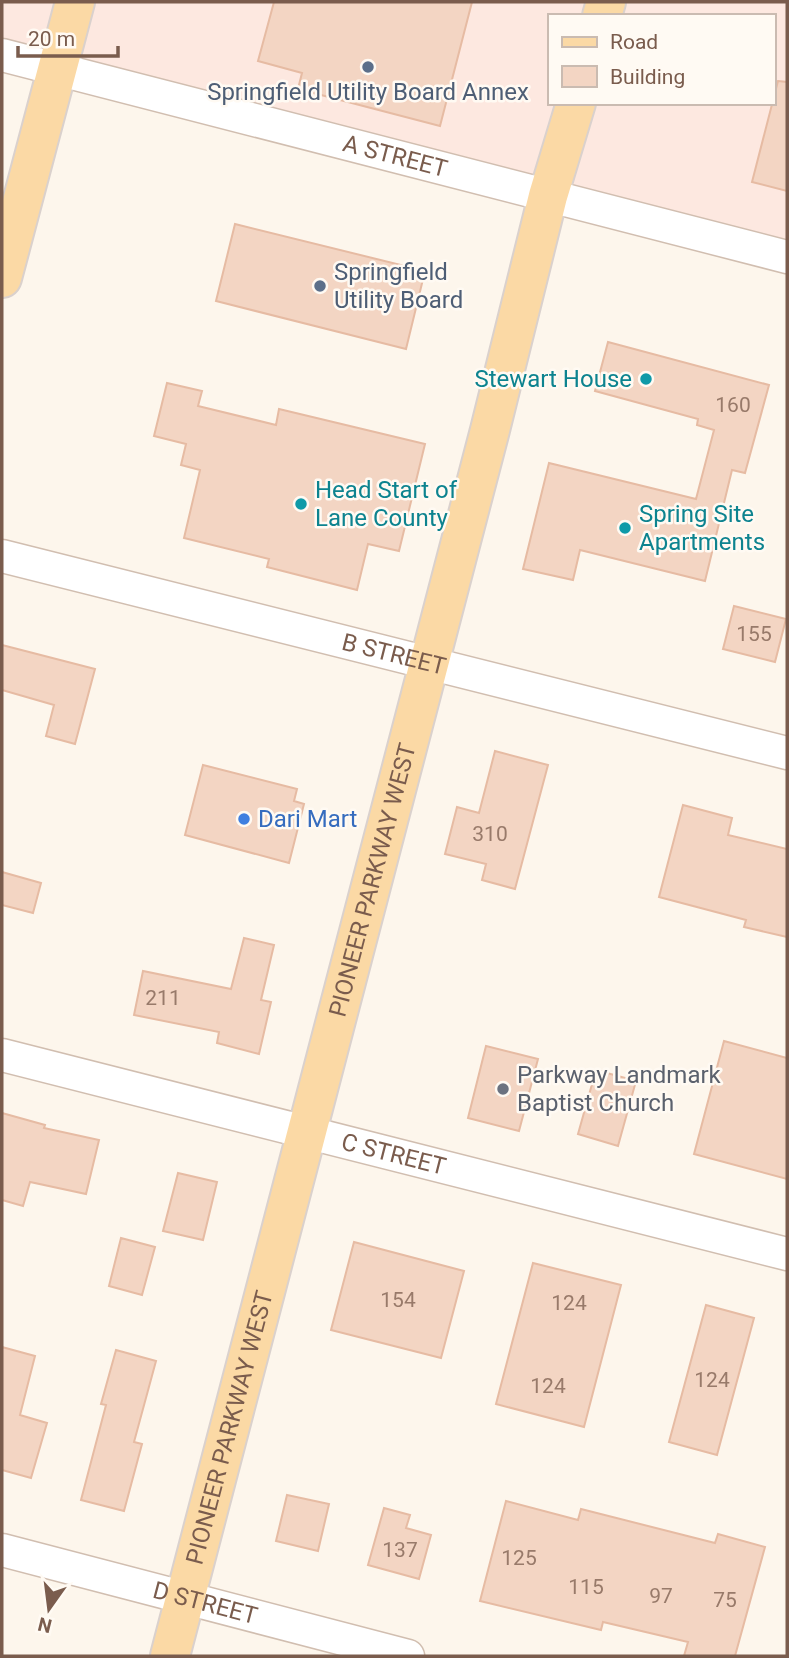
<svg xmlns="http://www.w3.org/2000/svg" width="789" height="1658" font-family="Roboto,sans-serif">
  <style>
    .commercial { fill: #fde8e0; fill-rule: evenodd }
    .building { fill: #f3d5c3; stroke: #e6bba3; stroke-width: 2 }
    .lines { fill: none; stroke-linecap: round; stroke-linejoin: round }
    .minor-casing { stroke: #d1beb0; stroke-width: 35 }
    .major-casing { stroke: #dad1cd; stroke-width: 42 }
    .minor { stroke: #fff; stroke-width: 32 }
    .major { stroke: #fbd9a5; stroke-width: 38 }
    .service-dot { fill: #5c6f8a; stroke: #fffaf3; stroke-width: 2.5 }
    .culture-dot { fill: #0f9aa8; stroke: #fffaf3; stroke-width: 2.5 }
    .shop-dot { fill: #3f7fe0; stroke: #fffaf3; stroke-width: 2.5 }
    .worship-dot { fill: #6b7280; stroke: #fffaf3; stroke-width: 2.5 }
    .labels { text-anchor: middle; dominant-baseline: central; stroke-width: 5; stroke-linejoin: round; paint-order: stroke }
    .number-label { font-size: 21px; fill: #987a6a }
    .service-label { font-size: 24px; fill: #4e5e75; stroke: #fffaf3 }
    .street-label { font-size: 24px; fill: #7a5c4d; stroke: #fffaf3 }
    .culture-label { font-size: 24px; fill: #0d838f; stroke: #fffaf3; text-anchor: start }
    .shop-label { font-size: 24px; fill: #366cbe; stroke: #fffaf3; text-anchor: start }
    .worship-label { font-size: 24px; fill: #5b616d; stroke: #fffaf3; text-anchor: start }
  </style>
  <rect width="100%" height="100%" fill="#fdf6ec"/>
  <!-- commercial -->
  <path class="commercial" d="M 2,2 L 787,2 L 787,257 L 2,58 ZM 549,16 L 773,16 L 773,103 L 549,103 Z"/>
  <!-- building -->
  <path class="building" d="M 274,2 L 472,2 L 440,126 L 298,89 L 302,73 L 258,61 Z
    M 778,81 L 787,82 L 787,191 L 752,182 Z
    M 235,224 L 425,271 L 406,349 L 216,301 Z
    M 608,342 L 769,385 L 745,473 L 732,470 L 705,581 L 580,550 L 573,580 L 523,569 L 549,463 L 696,499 L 714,430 L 697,425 L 698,419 L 595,391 Z
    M 167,383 L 202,391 L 198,406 L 276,425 L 279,409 L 425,444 L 399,551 L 368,544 L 357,590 L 267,567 L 269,559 L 184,538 L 200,470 L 181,465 L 186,444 L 154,436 Z
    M 734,606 L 786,619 L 775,662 L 723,649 Z
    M 2,645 L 95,669 L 75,744 L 46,736 L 54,705 L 2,690 Z
    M 495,751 L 548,765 L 515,889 L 482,880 L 486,864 L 445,854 L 457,807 L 479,813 Z
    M 203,765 L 297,789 L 294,801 L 304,804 L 289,863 L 185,835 Z
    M 683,805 L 732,818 L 728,835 L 787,849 L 787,937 L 744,927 L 746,920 L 659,897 Z
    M 2,872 L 41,883 L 33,913 L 2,905 Z
    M 244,938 L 274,945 L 261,1000 L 271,1002 L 259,1054 L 217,1043 L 219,1032 L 134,1015 L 143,971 L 231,989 Z
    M 724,1041 L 787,1058 L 787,1179 L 694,1154 Z
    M 486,1046 L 538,1059 L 519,1131 L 468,1118 Z
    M 596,1070 L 636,1081 L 618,1146 L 578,1134 Z
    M 2,1113 L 45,1125 L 44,1128 L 99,1140 L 86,1194 L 30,1182 L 23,1206 L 2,1200 Z
    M 178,1173 L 217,1182 L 203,1240 L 163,1231 Z
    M 121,1238 L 155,1247 L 142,1295 L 109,1286 Z
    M 354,1242 L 464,1271 L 441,1358 L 331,1330 Z
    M 533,1263 L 621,1285 L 584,1427 L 496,1404 Z
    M 706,1305 L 754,1318 L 717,1455 L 669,1442 Z
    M 2,1347 L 35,1356 L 20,1415 L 47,1423 L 31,1478 L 2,1470 Z
    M 116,1350 L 156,1361 L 134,1442 L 142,1444 L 124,1511 L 81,1500 L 106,1405 L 101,1404 Z
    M 287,1495 L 329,1504 L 318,1551 L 276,1541 Z
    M 506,1501 L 578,1520 L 581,1509 L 715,1543 L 718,1534 L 765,1547 L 735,1656 L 684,1656 L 688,1642 L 603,1622 L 601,1630 L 480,1601 Z
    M 384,1508 L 410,1515 L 406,1528 L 431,1535 L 419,1579 L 368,1565 Z"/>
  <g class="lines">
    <defs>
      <g id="minor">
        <path id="s1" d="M 2,55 L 787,257"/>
        <path id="s2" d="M 2,556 L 787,753"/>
        <path id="s3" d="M 2,1055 L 787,1254"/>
        <path id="s4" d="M 2,1550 L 408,1656"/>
      </g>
      <g id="major">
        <path d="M 602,16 L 606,2"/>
        <path d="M 2,278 L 75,2"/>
        <path id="s5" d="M 170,1656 L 490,430 L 548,196 L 576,103"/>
      </g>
    </defs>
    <!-- minor casing -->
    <use href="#minor" class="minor-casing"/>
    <!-- major casing -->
    <use href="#major" class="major-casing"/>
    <!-- minor -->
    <use href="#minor" class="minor"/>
    <!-- major -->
    <use href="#major" class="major"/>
  </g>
  <!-- markers -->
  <g class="service-dot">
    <circle cx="368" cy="67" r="7"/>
    <circle cx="320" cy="286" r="7"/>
  </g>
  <g class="culture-dot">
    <circle cx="646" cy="379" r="7"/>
    <circle cx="301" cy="504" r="7"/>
    <circle cx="625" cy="528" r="7"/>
  </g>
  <circle class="shop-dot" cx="244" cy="819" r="7"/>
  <circle class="worship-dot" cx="503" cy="1089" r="7"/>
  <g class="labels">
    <!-- number labels -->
    <g class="number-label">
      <text x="733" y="405">160</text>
      <text x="754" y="634">155</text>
      <text x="490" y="834">310</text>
      <text x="163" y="998">211</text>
      <text x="398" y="1300">154</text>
      <text x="569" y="1303">124</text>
      <text x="712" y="1380">124</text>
      <text x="548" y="1386">124</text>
      <text x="400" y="1550">137</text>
      <text x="519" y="1558">125</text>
      <text x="586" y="1587">115</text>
      <text x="661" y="1596">97</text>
      <text x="725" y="1600">75</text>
    </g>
    <!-- service labels -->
    <g class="service-label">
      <text x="368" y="92">Springfield Utility Board Annex</text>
      <text x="334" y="272" text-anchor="start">Springfield<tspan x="334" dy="28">Utility Board</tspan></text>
    </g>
    <!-- street labels -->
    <g class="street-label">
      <text stroke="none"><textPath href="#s1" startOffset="406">A STREET</textPath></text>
      <text stroke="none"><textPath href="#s2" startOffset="404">B STREET</textPath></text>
      <text stroke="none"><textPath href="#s5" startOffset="802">PIONEER PARKWAY WEST</textPath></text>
      <text stroke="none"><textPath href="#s3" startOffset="404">C STREET</textPath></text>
      <text stroke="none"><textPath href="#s5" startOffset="236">PIONEER PARKWAY WEST</textPath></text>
      <text stroke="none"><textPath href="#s4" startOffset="210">D STREET</textPath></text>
    </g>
    <!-- culture labels -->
    <g class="culture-label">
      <text x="632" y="379" text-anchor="end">Stewart House</text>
      <text x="315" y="490">Head Start of<tspan x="315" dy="28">Lane County</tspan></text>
      <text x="639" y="514">Spring Site<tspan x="639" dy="28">Apartments</tspan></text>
    </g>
    <!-- shop labels -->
    <g class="shop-label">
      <text x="258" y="819">Dari Mart</text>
    </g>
    <!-- worship labels -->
    <g class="worship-label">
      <text x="517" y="1075">Parkway Landmark<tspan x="517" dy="28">Baptist Church</tspan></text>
    </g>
  </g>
  <!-- border -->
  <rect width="789" height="1658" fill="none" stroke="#7a5c4d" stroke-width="7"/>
  <!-- legend -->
  <rect x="548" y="14" width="228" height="91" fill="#fffaf3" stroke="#cabbb1" stroke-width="2"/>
  <rect x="562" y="37" width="35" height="10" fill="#fbd9a5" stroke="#cabbb1" stroke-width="2"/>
  <text x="610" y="49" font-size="21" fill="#7a5c4d">Road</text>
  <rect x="562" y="66" width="35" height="21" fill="#f3d5c3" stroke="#cabbb1" stroke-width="2"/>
  <text x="610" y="84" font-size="21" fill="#7a5c4d">Building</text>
  <!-- north arrow -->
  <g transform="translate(49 1609) rotate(194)" stroke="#fffaf3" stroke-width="5" paint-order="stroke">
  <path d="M0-5L12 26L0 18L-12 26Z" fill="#7a5c4d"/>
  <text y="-10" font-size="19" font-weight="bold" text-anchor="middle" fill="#7a5c4d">N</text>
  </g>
  <!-- scale -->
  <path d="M18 46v10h100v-10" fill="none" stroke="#7a5c4d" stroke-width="3.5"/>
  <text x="28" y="46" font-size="21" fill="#7a5c4d" stroke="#fffaf3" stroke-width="5" paint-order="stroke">20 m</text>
</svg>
